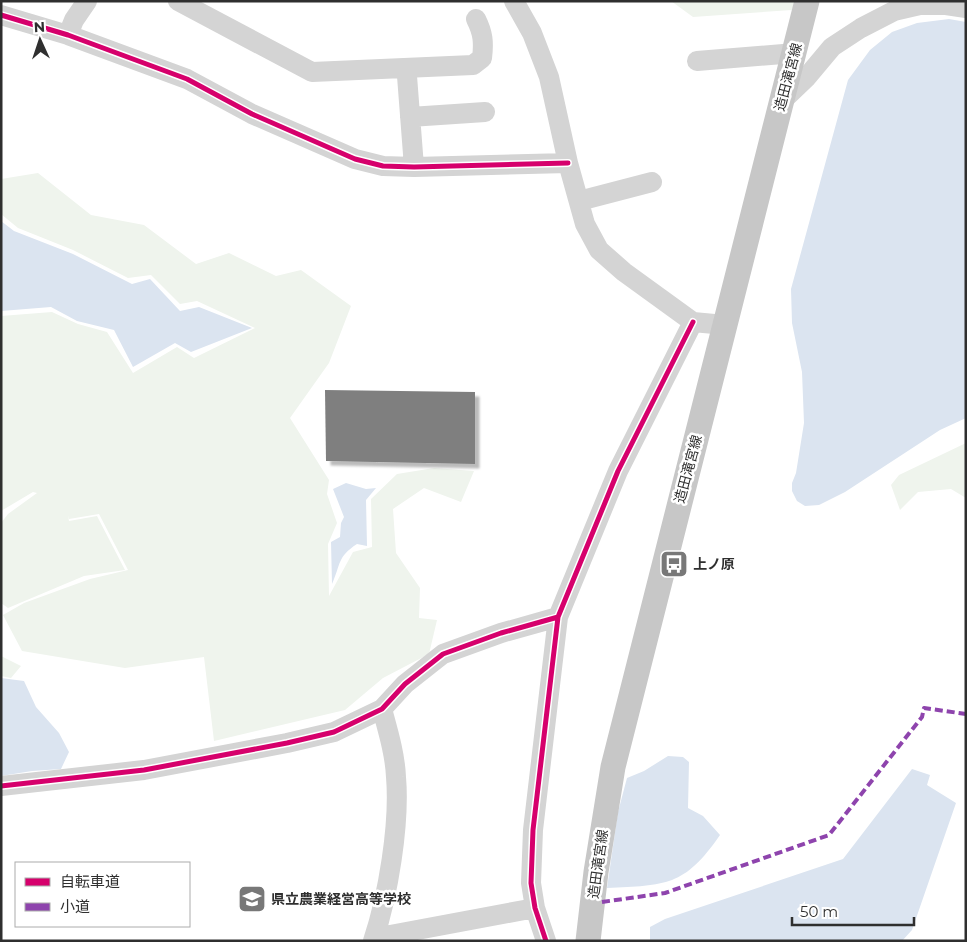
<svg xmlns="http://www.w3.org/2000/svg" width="967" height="942" font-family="Montserrat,'Noto Sans JP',sans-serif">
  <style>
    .green { fill: #eff4ed }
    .water { fill: #dbe4f0 }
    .building { fill: #7f7f7f; filter: url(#shadow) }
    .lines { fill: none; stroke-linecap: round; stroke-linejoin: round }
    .minor { stroke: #d4d4d4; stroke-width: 20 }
    .major { stroke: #c7c7c7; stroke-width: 25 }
    .quiet { stroke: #8e44ad; stroke-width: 4; stroke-dasharray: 8 4; stroke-linecap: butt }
    .cycleway-casing { stroke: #fff; stroke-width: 8 }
    .cycleway { stroke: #d6006c; stroke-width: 5 }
    .labels { text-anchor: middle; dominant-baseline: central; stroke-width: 5; stroke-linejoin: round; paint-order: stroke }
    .street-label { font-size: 14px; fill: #2f2f2f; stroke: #fff }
    .poi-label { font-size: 14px; font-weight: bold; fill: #2f2f2f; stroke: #fff; text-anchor: start }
  </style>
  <defs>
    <filter id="shadow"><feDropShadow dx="4.5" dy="4.5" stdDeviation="1" flood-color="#0004"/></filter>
  </defs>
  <rect width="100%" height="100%" fill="#fff"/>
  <!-- green -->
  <path class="green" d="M 671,1 L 795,1 L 792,10 L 693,17 Z
    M 38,173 L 91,215 L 144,225 L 196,264 L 229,253 L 276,276 L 301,270 L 351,306 L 329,363 L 290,418 L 329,480 L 327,494 L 337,523 L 328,544 L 329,596 L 353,552 L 372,547 L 371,499 L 397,474 L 434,468 L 474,471 L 461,502 L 424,488 L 393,509 L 396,553 L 420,588 L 419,618 L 437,620 L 429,654 L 383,678 L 345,710 L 214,741 L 204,657 L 125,668 L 22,651 L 3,615 L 24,603 L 90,579 L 128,570 L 99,514 L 69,519 L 68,515 L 69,521 L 97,516 L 125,570 L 84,576 L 8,608 L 1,603 L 1,523 L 8,514 L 37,493 L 33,492 L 1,511 L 1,316 L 52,312 L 78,324 L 107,332 L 133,373 L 177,347 L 194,358 L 255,328 L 197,301 L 180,304 L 151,275 L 128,278 L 73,250 L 18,228 L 1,214 L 1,179 Z
    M 966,443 L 966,498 L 951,489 L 918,492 L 900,510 L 891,485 L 899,475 Z
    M 1,656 L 21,666 L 11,678 L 1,676 Z"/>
  <!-- water -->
  <path class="water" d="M 949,19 L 966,22 L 966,418 L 940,430 L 845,492 L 819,505 L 805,506 L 797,501 L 792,491 L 792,483 L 796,473 L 804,423 L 802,372 L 792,323 L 791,289 L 848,80 L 870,50 L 892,32 L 917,23 Z
    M 1,221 L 14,231 L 73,254 L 132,284 L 150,279 L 180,311 L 199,307 L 252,328 L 191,352 L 175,343 L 133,367 L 114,330 L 77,321 L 51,307 L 1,311 Z
    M 346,483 L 366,489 L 376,488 L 366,500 L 367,546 L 357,544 C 337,557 341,564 332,584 L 331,542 L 340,537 L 341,523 L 344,517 L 333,489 Z
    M 1,678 L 24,681 L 36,707 L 59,733 L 69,752 L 61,769 L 32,771 L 1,776 Z
    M 668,756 L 683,757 L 689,762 L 688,808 L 703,816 L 720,835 C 684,887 666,885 607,888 L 618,812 L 627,778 L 644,771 Z
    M 912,769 L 930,775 L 927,785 L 956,803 L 912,930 L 902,941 L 650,941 L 650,927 L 665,919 L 843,859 Z"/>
  <!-- building -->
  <path class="building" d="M 325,390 L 475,392 L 475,464 L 326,461 Z"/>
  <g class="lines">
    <!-- minor -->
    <path class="minor" d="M 178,1 L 312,72 L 473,65 L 482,58 C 484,42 483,33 476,19
      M 514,1 L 532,33 L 549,77 L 568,163 L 585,224 L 599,250 L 624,272 L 693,322 L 725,325
      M 1,15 L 68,35 L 187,79 L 252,114 L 355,159 L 383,166 L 414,167 L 568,163
      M 68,35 L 74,20 L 87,1
      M 697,61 L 795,53
      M 407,76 L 414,167
      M 782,101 L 806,78 L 832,47 L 861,28 L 894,11 L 920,5 L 946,5 L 966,8
      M 410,117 L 485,112
      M 579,201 L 652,182
      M 1,786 L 144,770 L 287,743 L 334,732 L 382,709 L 405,684 L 443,654 L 501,633 L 558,617
      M 374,938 L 535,908
      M 373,941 C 388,896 400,824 396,777 C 395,754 388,731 382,709
      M 546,941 L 535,908 L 531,883 L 533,830 L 558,617 L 618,471 L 693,322"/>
    <!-- major -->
    <path class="major" d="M 588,941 L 596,872 L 613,767 L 807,1"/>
    <!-- quiet -->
    <path class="quiet" d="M 602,902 L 665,893 L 829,835 L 922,717 L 924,708 L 966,714"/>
    <defs>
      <path id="cycleway" d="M 1,15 L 68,35 L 187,79 L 252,114 L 355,159 L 383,166 L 414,167 L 568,163
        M 1,786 L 144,770 L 287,743 L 334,732 L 382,709 L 405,684 L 443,654 L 501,633 L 558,617
        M 546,941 L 535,908 L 531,883 L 533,830 L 558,617 L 618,471 L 693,322"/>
    </defs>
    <!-- cycleway casing -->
    <use href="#cycleway" class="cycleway-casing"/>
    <!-- cycleway -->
    <use href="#cycleway" class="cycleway"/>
  </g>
  <!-- icons -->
  <defs>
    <symbol id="bus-square" viewBox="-11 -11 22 22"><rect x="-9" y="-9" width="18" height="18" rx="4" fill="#787878" stroke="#fff"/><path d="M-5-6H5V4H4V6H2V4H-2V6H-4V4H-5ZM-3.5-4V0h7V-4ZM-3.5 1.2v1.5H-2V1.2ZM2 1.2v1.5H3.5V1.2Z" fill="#fff"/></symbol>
    <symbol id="school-square" viewBox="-11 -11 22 22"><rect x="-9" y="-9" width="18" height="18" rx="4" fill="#787878" stroke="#fff"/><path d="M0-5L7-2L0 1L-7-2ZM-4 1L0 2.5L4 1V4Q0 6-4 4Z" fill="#fff"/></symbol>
  </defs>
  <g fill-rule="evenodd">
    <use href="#bus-square" x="658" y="548" width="32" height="32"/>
    <use href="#school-square" x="236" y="883" width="32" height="32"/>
  </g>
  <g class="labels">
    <!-- street labels -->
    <g class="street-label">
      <text transform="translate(788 77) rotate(-75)">造田滝宮線</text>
      <text transform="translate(688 469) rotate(-75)">造田滝宮線</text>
      <text transform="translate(598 864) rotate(-82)">造田滝宮線</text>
    </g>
    <!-- poi labels -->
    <g class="poi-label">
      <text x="693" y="564">上ノ原</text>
      <text x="271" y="899">県立農業経営高等学校</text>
    </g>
  </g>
  <!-- border -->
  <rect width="967" height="942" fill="none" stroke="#2f2f2f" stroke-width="5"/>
  <!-- legend -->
  <rect x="15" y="862" width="175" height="65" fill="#ffffff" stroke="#acacac"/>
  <rect x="25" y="878" width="25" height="8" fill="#d6006c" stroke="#acacac"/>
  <text x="60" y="887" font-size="15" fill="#2f2f2f">自転車道</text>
  <rect x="25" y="903" width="25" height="8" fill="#8e44ad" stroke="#acacac"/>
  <text x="60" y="912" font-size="15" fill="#2f2f2f">小道</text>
  <!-- north arrow -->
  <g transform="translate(40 40) rotate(357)" stroke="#ffffff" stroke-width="4" paint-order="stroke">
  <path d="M0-4L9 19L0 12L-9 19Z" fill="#2f2f2f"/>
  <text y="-8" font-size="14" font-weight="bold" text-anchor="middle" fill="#2f2f2f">N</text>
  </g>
  <!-- scale -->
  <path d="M792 917v8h122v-8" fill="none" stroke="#2f2f2f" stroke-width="2.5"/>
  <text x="800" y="917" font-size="15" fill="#2f2f2f" stroke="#ffffff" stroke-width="4" paint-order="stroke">50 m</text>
</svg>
